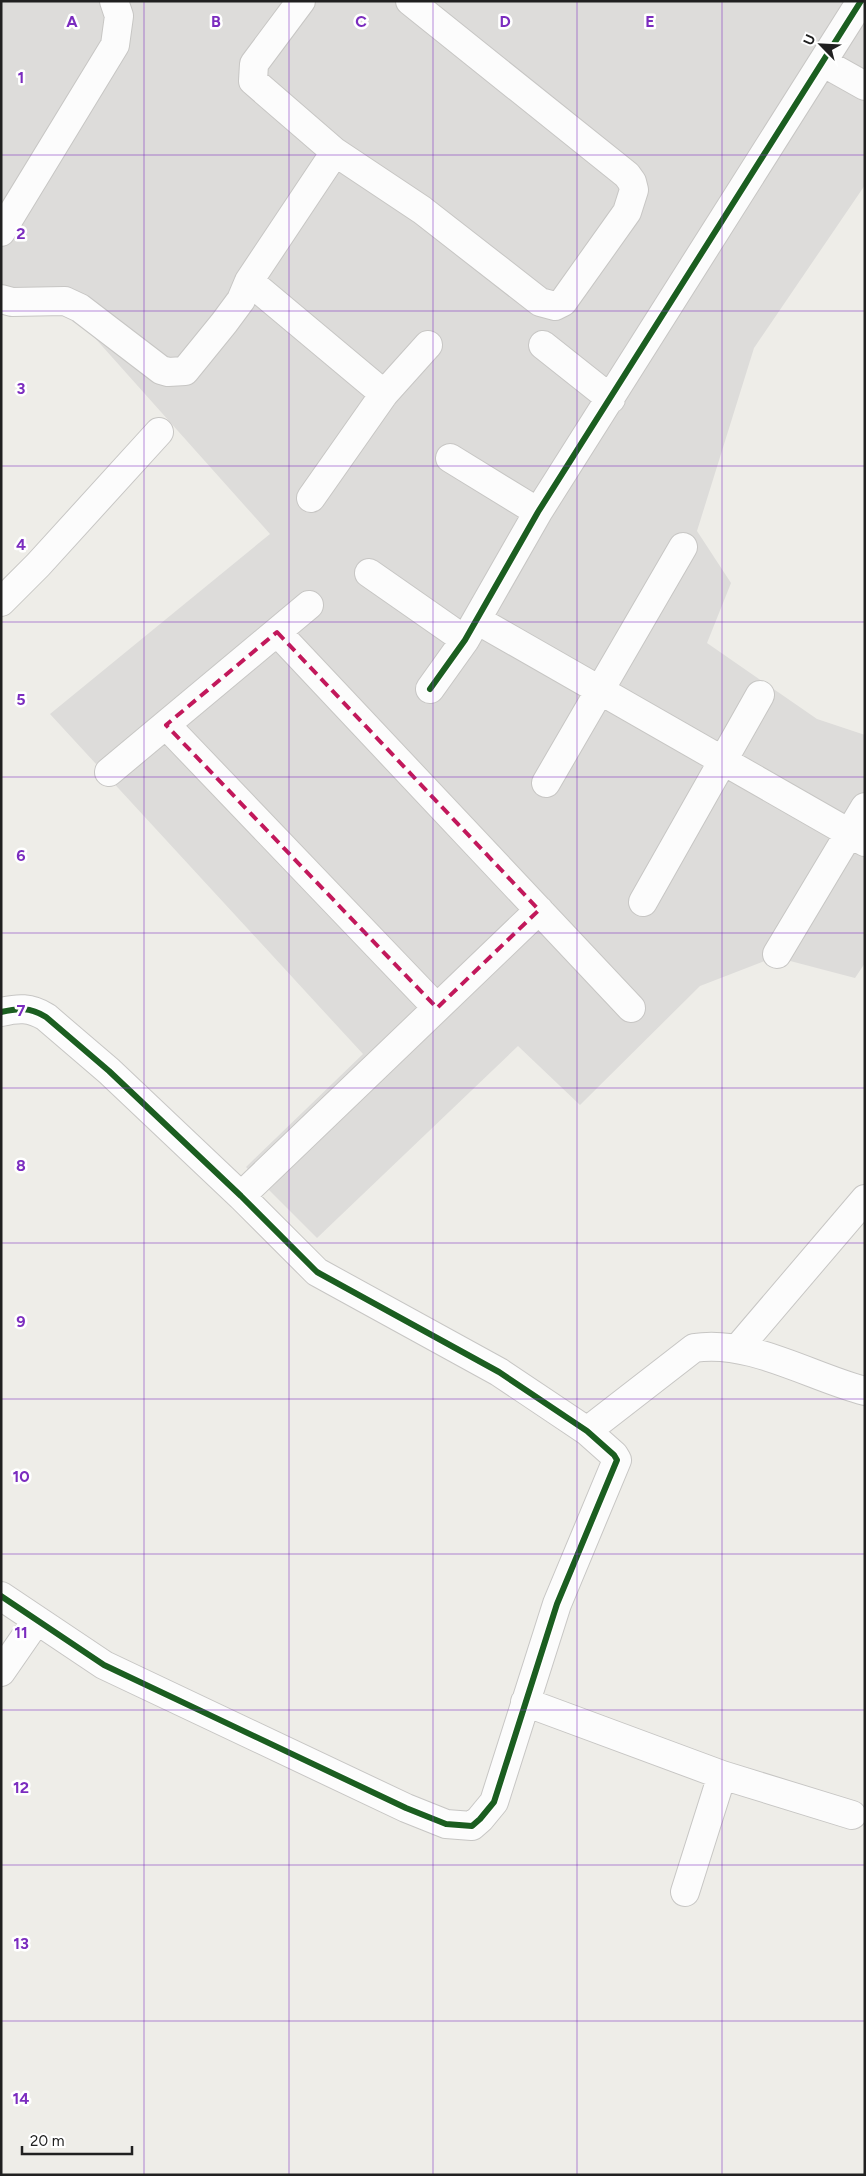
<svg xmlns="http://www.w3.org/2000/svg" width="866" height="2176" font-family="Figtree,sans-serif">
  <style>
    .residential { fill: #dddcda }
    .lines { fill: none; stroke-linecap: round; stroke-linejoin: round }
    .minor-casing { stroke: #c7c6c4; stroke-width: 30 }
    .minor { stroke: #fcfcfc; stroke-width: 28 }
    .cycleway-casing { stroke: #fff; stroke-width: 9 }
    .cycleway { stroke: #1b5e20; stroke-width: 6 }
    .marked { fill: none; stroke: #c2185b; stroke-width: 4; stroke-dasharray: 10 6; stroke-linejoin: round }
    .grid { fill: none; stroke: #7b2cbf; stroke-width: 1; stroke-opacity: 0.55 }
    .grid-label { font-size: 16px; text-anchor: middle; font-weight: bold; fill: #7b2cbf; stroke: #fff; stroke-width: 5; stroke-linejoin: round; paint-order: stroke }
  </style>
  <rect width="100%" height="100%" fill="#eeede8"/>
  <!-- residential -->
  <path class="residential" d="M 1,1 L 865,1 L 865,185 L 754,348 L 697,531 L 731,583 L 707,643 L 817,719 L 865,735 L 865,963 L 855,978 L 775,957 L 700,986 L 580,1105 L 518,1046 L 317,1238 L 246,1167 L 363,1054 L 50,714 L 270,534 L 61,300 L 1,294 Z"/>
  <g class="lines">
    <defs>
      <path id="minor" d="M 824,63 L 865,86
        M 335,152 L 422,210 L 540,302 L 555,306 L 563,302 L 627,212 L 634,190 L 632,182 L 627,175 L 410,1
        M 1,232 L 115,45 L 119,16 L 114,1
        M 249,281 L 384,394
        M 1,299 L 12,302 L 65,301 L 80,308 L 161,370 L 168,372 L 185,371 L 224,323 L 241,300 L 249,281 L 335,152 L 253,81 L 254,64 L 301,1
        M 543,345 L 611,399
        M 450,458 L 538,512
        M 311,498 L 384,394 L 428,345
        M 369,573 L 465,640
        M 1,602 L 38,565 L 159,432
        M 477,620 L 865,842
        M 277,632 L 631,1008
        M 430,689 L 465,640 L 538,512 L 861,1
        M 166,725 L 437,1008
        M 109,772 L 309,605
        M 546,783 L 683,547
        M 643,902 L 760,695
        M 777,954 L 865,807
        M 1,1012 C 18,1008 30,1007 46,1017 L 109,1071 L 241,1196 L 317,1272 L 499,1372 L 587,1431 L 614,1455 L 617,1460 L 557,1604 L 494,1802 L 480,1819 L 472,1826 L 446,1824 L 406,1808 L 104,1665 L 1,1596
        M 241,1196 L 539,910
        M 738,1348 L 865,1199
        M 587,1431 L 694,1348 C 750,1339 811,1377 865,1391
        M 1,1672 L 37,1620
        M 525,1702 L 722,1775 L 852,1815
        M 685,1892 L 722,1775"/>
    </defs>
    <!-- minor casing -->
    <use href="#minor" class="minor-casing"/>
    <!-- minor -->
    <use href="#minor" class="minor"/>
    <defs>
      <path id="cycleway" d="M 430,689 L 465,640 L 538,512 L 861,1
        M 1,1012 C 18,1008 30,1007 46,1017 L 109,1071 L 241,1196 L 317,1272 L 499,1372 L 587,1431 L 614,1455 L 617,1460 L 557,1604 L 494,1802 L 480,1819 L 472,1826 L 446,1824 L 406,1808 L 104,1665 L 1,1596"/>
    </defs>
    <!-- cycleway casing -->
    <use href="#cycleway" class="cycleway-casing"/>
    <!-- cycleway -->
    <use href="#cycleway" class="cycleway"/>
  </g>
  <!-- marked area -->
  <path class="marked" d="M 277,632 L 539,910 L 437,1008 L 166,725 Z"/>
  <!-- grid -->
  <path class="grid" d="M 144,1 L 144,2175M 289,1 L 289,2175M 433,1 L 433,2175M 577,1 L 577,2175M 722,1 L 722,2175M 1,155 L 865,155M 1,311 L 865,311M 1,466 L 865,466M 1,622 L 865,622M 1,777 L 865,777M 1,933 L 865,933M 1,1088 L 865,1088M 1,1243 L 865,1243M 1,1399 L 865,1399M 1,1554 L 865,1554M 1,1710 L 865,1710M 1,1865 L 865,1865M 1,2021 L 865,2021"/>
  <g class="grid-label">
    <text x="72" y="27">A</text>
    <text x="216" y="27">B</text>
    <text x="361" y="27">C</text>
    <text x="505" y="27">D</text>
    <text x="650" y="27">E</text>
    <text x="21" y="83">1</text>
    <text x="21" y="239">2</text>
    <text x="21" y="394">3</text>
    <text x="21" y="550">4</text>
    <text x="21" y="705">5</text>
    <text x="21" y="861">6</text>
    <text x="21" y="1016">7</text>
    <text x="21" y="1171">8</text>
    <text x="21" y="1327">9</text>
    <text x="21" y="1482">10</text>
    <text x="21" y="1638">11</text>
    <text x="21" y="1793">12</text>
    <text x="21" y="1949">13</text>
    <text x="21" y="2104">14</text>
  </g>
  <!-- border -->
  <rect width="866" height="2176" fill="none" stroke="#202020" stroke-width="5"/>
  <!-- north arrow -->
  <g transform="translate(821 45) rotate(294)" stroke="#ffffff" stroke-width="4" paint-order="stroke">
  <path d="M0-4L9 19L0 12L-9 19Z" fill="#202020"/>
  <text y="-8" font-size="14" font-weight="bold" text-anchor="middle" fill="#202020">U</text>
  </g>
  <!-- scale -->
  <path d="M22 2146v8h110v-8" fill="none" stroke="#202020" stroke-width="2.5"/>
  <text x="30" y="2146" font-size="15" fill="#202020" stroke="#ffffff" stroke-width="4" paint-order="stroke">20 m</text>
</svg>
